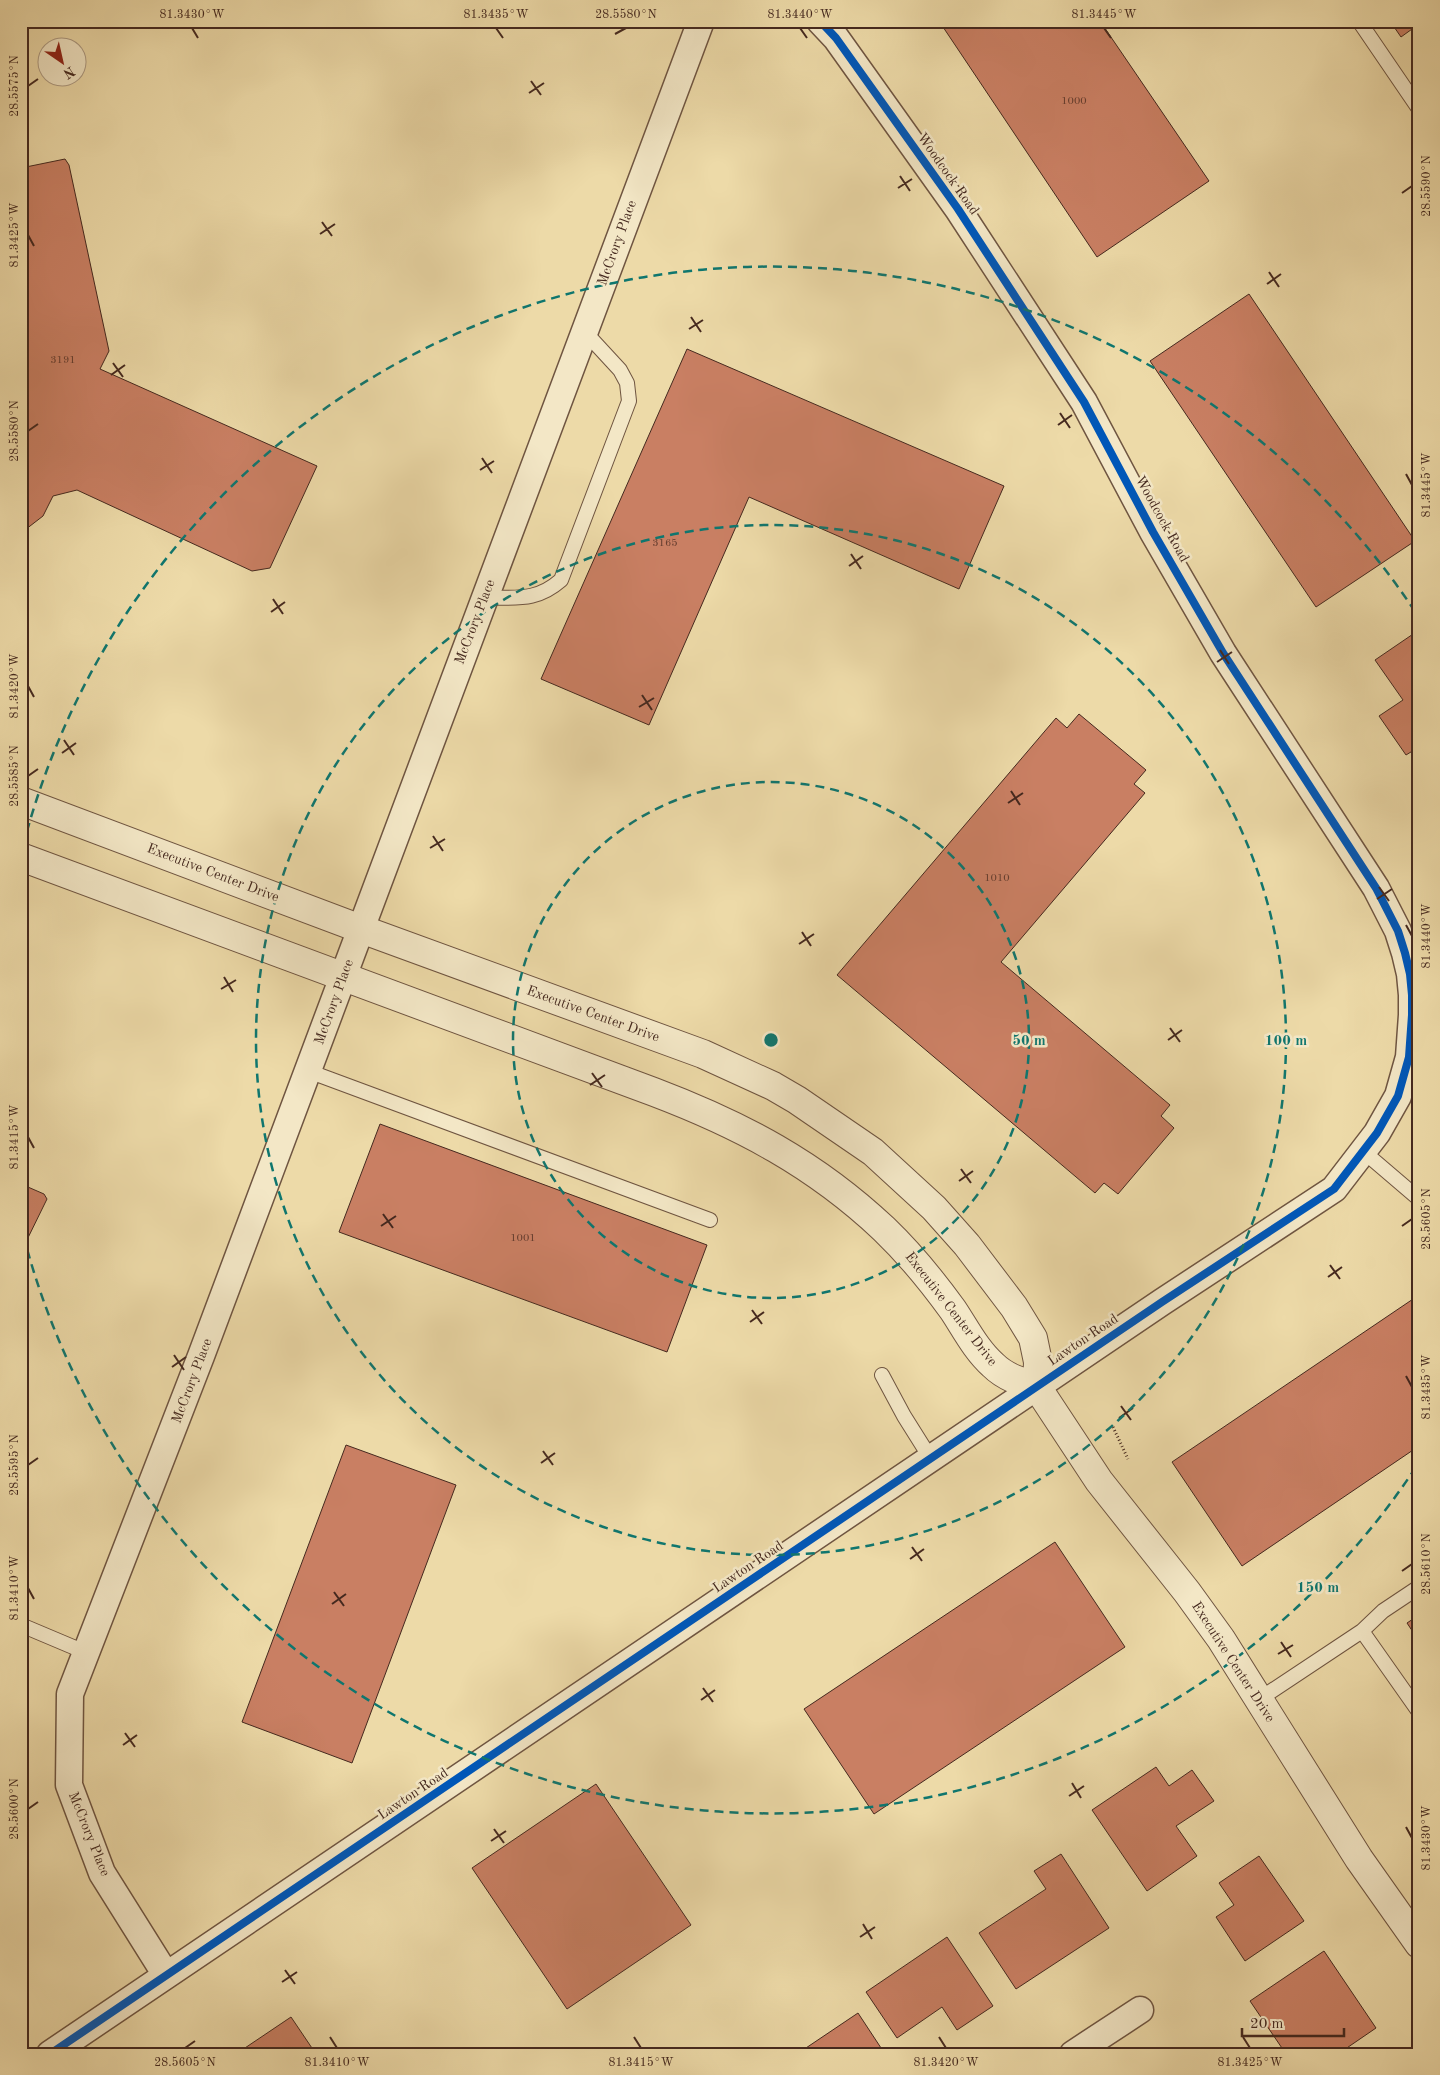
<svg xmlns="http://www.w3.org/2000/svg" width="1440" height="2075" font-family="'Old Standard TT',serif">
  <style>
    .building { fill: #c97f63; stroke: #45291f }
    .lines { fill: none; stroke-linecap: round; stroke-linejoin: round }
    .service-casing { stroke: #6f5541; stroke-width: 16 }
    .minor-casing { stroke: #6f5541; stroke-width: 29 }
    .tertiary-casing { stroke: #6f5541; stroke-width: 30 }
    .path { stroke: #45291f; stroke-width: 3; stroke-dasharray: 1 2.5; stroke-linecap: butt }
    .service { stroke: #f3e7c6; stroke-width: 14 }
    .minor { stroke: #f3e7c6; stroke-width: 26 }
    .tertiary { stroke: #f3e7c6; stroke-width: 28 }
    .cycleway-casing { stroke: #f3e7c6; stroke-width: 11 }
    .cycleway { stroke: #0057b8; stroke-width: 8 }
    .ticks { fill: none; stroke: #45291f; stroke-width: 2 }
    .ring { fill: none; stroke: #0f766e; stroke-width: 2.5; stroke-dasharray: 9 6 }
    .labels { text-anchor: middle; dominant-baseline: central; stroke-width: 5; stroke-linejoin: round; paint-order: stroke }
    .number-label { font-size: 11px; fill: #663e30 }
    .street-label { font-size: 14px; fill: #45291f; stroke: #f3e7c6 }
    .centre { fill: #0f766e; stroke: #f3e7c6; stroke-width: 2.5 }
    .ring-label { font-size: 15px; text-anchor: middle; font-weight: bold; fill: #0f766e; stroke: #f3e7c6; stroke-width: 5; stroke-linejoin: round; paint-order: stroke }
    .neatline { fill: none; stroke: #45291f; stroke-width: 2 }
    .ticks-label { font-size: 12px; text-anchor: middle; fill: #45291f }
  </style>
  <rect width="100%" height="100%" fill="#eddaa8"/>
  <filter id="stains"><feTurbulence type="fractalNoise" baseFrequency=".004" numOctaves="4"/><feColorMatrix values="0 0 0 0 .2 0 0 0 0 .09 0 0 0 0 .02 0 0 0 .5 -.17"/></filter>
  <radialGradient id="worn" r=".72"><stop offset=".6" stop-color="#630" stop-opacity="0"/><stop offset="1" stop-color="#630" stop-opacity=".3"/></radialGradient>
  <!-- building -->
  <path class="building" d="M 939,21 L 1100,21 L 1209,181 L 1097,257 Z
    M 1390,21 L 1419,21 L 1419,24 L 1401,37 Z
    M 65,159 L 69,165 L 109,351 L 100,369 L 317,466 L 270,568 L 252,571 L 77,490 L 53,496 L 43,516 L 21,533 L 21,168 Z
    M 1249,294 L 1415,541 L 1316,607 L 1150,361 Z
    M 687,349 L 1004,486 L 959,589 L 749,497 L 649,725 L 541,679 Z
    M 1419,630 L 1419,747 L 1406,755 L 1379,716 L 1403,700 L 1375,660 Z
    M 1079,714 L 1146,770 L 1134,784 L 1145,793 L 1001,962 L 1170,1105 L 1161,1116 L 1174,1128 L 1118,1194 L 1104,1183 L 1095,1193 L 837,975 L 1056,718 L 1067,728 Z
    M 380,1124 L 707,1245 L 667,1352 L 339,1232 Z
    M 21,1184 L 44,1194 L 47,1199 L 21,1252 Z
    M 1419,1295 L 1419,1446 L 1242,1566 L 1172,1462 Z
    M 346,1445 L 456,1485 L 352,1763 L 242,1722 Z
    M 1055,1542 L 1125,1647 L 874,1814 L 804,1709 Z
    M 1419,1615 L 1419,1641 L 1407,1623 Z
    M 1156,1767 L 1169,1786 L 1192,1770 L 1214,1801 L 1176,1826 L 1197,1856 L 1147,1891 L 1092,1810 Z
    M 596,1784 L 691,1925 L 567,2009 L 472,1868 Z
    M 1061,1854 L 1109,1928 L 1016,1989 L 979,1933 L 1046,1889 L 1034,1871 Z
    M 1259,1856 L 1304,1921 L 1245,1961 L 1216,1917 L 1234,1905 L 1219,1883 Z
    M 947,1937 L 993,2006 L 957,2030 L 942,2007 L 897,2038 L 866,1992 Z
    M 1324,1951 L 1376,2028 L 1338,2054 L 1286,2054 L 1250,2001 Z
    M 858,2013 L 885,2054 L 797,2054 Z
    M 291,2017 L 316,2054 L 236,2054 Z"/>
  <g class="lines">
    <defs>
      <path id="service" d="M 1359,21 L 1419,109
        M 484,598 C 516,597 536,602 561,580 L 629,401 L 627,383 L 620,370 L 584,331
        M 308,1071 L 710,1220
        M 1364,1152 L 1419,1199
        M 882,1375 L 904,1416 L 931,1459
        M 21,1625 L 85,1652
        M 1362,1631 L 1419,1712
        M 1258,1700 L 1362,1631 L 1383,1611 L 1419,1587"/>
      <path id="minor" d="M 166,1975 L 102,1873 L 69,1785 L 70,1694 L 201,1356 L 701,21
        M 50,2054 L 1162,1302 L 1334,1189 L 1377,1133 L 1398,1096 L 1409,1057 L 1412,1015 L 1412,995 L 1410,974 L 1405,953 L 1398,931 L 1376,888 L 1223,653 L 1153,532 L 1084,402 L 958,209 L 836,38 L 820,21
        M 1073,2054 L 1140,2010"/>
      <path id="tertiary" d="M 21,801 L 361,929 L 703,1054 L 773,1086 L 797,1100 L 873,1152 L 934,1208 L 967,1245 L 1014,1307 L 1033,1338 L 1038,1362 L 1037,1387 L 1099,1481 L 1187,1592 L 1221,1639 L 1359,1859 L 1419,1944
        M 21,857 L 654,1092 C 741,1125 815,1164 884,1229 C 909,1253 932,1281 953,1310 C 965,1328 976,1350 993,1365 C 1005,1377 1021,1382 1037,1387"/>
    </defs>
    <!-- service casing -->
    <use href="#service" class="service-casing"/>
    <!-- minor casing -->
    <use href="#minor" class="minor-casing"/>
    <!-- tertiary casing -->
    <use href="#tertiary" class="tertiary-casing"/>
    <!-- path -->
    <path class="path" d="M 1113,1427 L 1128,1459"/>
    <!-- service -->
    <use href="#service" class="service"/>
    <!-- minor -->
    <use href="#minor" class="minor"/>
    <!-- tertiary -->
    <use href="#tertiary" class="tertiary"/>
    <defs>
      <path id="cycleway" d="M 50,2054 L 1162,1302 L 1334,1189 L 1377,1133 L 1398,1096 L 1409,1057 L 1412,1015 L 1412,995 L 1410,974 L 1405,953 L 1398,931 L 1376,888 L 1223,653 L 1153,532 L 1084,402 L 958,209 L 836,38 L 820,21"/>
    </defs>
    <!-- cycleway casing -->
    <use href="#cycleway" class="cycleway-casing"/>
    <!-- cycleway -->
    <use href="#cycleway" class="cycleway"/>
  </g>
  <!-- ticks -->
  <path class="ticks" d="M 192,28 L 198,38M 496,28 L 503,38M 800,28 L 807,38M 1104,28 L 1111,38M 615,34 L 626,28M 531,81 L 541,95M 28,86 L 38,79M 529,93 L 544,83M 900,176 L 910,191M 898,188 L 912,179M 1402,193 L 1412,186M 322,222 L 332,236M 320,234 L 335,224M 28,235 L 34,246M 1269,272 L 1279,287M 1267,284 L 1281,274M 691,317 L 701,332M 689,329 L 703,320M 113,363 L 123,377M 111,375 L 125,365M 1060,413 L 1070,428M 1058,425 L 1072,415M 28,431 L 38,424M 482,458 L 492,473M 480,470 L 494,461M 1406,474 L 1412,485M 851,554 L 861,569M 849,566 L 863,556M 273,599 L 283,614M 271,612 L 285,602M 1220,650 L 1229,664M 1217,662 L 1232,652M 28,686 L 34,697M 642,695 L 652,710M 639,707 L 654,698M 64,740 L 74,755M 62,753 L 76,743M 28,776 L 38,769M 1011,791 L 1020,805M 1008,803 L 1023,793M 433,836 L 443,851M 430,848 L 445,839M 1379,887 L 1389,901M 1377,899 L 1392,889M 1406,925 L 1412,936M 802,932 L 811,946M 799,944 L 814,934M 224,977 L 233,992M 221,989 L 236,980M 1170,1028 L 1180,1042M 1168,1040 L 1182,1030M 592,1073 L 602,1087M 590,1085 L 605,1075M 28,1137 L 34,1148M 961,1169 L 971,1183M 959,1181 L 973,1171M 383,1214 L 393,1228M 381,1226 L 396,1216M 1402,1226 L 1412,1219M 1330,1265 L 1340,1279M 1328,1277 L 1342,1267M 752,1310 L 762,1324M 750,1322 L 764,1312M 174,1355 L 184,1370M 172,1367 L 186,1357M 1406,1376 L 1412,1387M 1121,1406 L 1131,1420M 1119,1418 L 1133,1408M 543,1451 L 553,1465M 541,1463 L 555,1453M 28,1465 L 38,1458M 912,1547 L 922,1561M 910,1559 L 924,1549M 1402,1571 L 1412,1564M 28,1588 L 34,1599M 334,1592 L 344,1606M 332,1604 L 346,1594M 1281,1642 L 1291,1657M 1278,1654 L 1293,1645M 703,1688 L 713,1702M 701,1700 L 715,1690M 125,1733 L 135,1747M 123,1745 L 137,1735M 1072,1783 L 1081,1798M 1069,1796 L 1084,1786M 28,1809 L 38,1802M 1406,1827 L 1412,1838M 494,1829 L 504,1843M 491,1841 L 506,1831M 863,1924 L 872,1939M 860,1937 L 875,1927M 285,1970 L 295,1984M 282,1982 L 297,1972M 330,2037 L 337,2048M 634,2037 L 641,2048M 939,2037 L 946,2048M 1243,2037 L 1250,2048M 185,2048 L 195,2041"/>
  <!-- distance rings -->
  <g class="ring">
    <circle cx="771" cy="1040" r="258"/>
    <circle cx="771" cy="1040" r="515"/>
    <path d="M1416 1467A773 773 0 0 1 23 1234M23 846A773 773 0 0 1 1416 613"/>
  </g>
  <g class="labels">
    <!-- number labels -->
    <g class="number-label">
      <text x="1074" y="101">1000</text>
      <text x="63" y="360">3191</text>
      <text x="665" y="543">3165</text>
      <text x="997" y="878">1010</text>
      <text x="523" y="1238">1001</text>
    </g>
    <!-- street labels -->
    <g class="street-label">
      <text transform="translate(948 174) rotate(55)">Woodcock Road</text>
      <text transform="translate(617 243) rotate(-70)">McCrory Place</text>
      <text transform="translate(1162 519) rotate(61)">Woodcock Road</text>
      <text transform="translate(475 622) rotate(-69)">McCrory Place</text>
      <text transform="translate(213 873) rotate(21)">Executive Center Drive</text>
      <text transform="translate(334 1002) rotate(-70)">McCrory Place</text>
      <text transform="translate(593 1014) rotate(20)">Executive Center Drive</text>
      <text transform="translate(951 1309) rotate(52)">Executive Center Drive</text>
      <text transform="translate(1083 1340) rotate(-34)">Lawton Road</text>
      <text transform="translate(192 1381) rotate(-69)">McCrory Place</text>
      <text transform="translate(748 1567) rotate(-34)">Lawton Road</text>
      <text transform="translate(1233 1662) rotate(57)">Executive Center Drive</text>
      <text transform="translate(413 1794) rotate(-34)">Lawton Road</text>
      <text transform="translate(89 1834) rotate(68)">McCrory Place</text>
    </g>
  </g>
  <circle cx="771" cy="1040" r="8" class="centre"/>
  <g class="ring-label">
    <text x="1029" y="1045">50 m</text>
    <text x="1286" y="1045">100 m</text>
    <text x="1318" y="1592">150 m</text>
  </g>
  <!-- margin -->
  <rect width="1440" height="2075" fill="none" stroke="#eddaa8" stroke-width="55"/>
  <!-- north arrow -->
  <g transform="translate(62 62) rotate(146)"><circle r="24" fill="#f3e7c6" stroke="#ad9b83"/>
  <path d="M0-4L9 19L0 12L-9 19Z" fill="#8f2418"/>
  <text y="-8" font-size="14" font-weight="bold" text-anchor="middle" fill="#45291f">N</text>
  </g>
  <!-- scale -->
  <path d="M1242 2028v8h102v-8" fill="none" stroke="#45291f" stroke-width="2.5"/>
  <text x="1250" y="2028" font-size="15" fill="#45291f" stroke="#f3e7c6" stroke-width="4" paint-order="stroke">20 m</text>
  <rect x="28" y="28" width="1384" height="2020" class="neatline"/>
  <g class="ticks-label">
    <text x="192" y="18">81.3430°W</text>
    <text x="496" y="18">81.3435°W</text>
    <text x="626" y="18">28.5580°N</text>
    <text x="800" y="18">81.3440°W</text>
    <text x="1104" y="18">81.3445°W</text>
    <text transform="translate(14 86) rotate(-90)" y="4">28.5575°N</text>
    <text transform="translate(1426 186) rotate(-90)" y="4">28.5590°N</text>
    <text transform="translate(14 235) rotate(-90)" y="4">81.3425°W</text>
    <text transform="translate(14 431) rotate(-90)" y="4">28.5580°N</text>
    <text transform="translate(1426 485) rotate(-90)" y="4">81.3445°W</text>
    <text transform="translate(14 686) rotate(-90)" y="4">81.3420°W</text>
    <text transform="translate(14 776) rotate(-90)" y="4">28.5585°N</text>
    <text transform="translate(1426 936) rotate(-90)" y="4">81.3440°W</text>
    <text transform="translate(14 1137) rotate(-90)" y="4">81.3415°W</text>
    <text transform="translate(1426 1219) rotate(-90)" y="4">28.5605°N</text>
    <text transform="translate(1426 1387) rotate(-90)" y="4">81.3435°W</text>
    <text transform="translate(14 1465) rotate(-90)" y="4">28.5595°N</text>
    <text transform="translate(1426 1564) rotate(-90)" y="4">28.5610°N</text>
    <text transform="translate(14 1588) rotate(-90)" y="4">81.3410°W</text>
    <text transform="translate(14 1809) rotate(-90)" y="4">28.5600°N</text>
    <text transform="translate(1426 1838) rotate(-90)" y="4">81.3430°W</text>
    <text x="185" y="2066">28.5605°N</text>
    <text x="337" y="2066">81.3410°W</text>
    <text x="641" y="2066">81.3415°W</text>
    <text x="946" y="2066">81.3420°W</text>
    <text x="1250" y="2066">81.3425°W</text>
  </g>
  <rect width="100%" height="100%" filter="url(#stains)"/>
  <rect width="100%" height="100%" fill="url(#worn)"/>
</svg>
